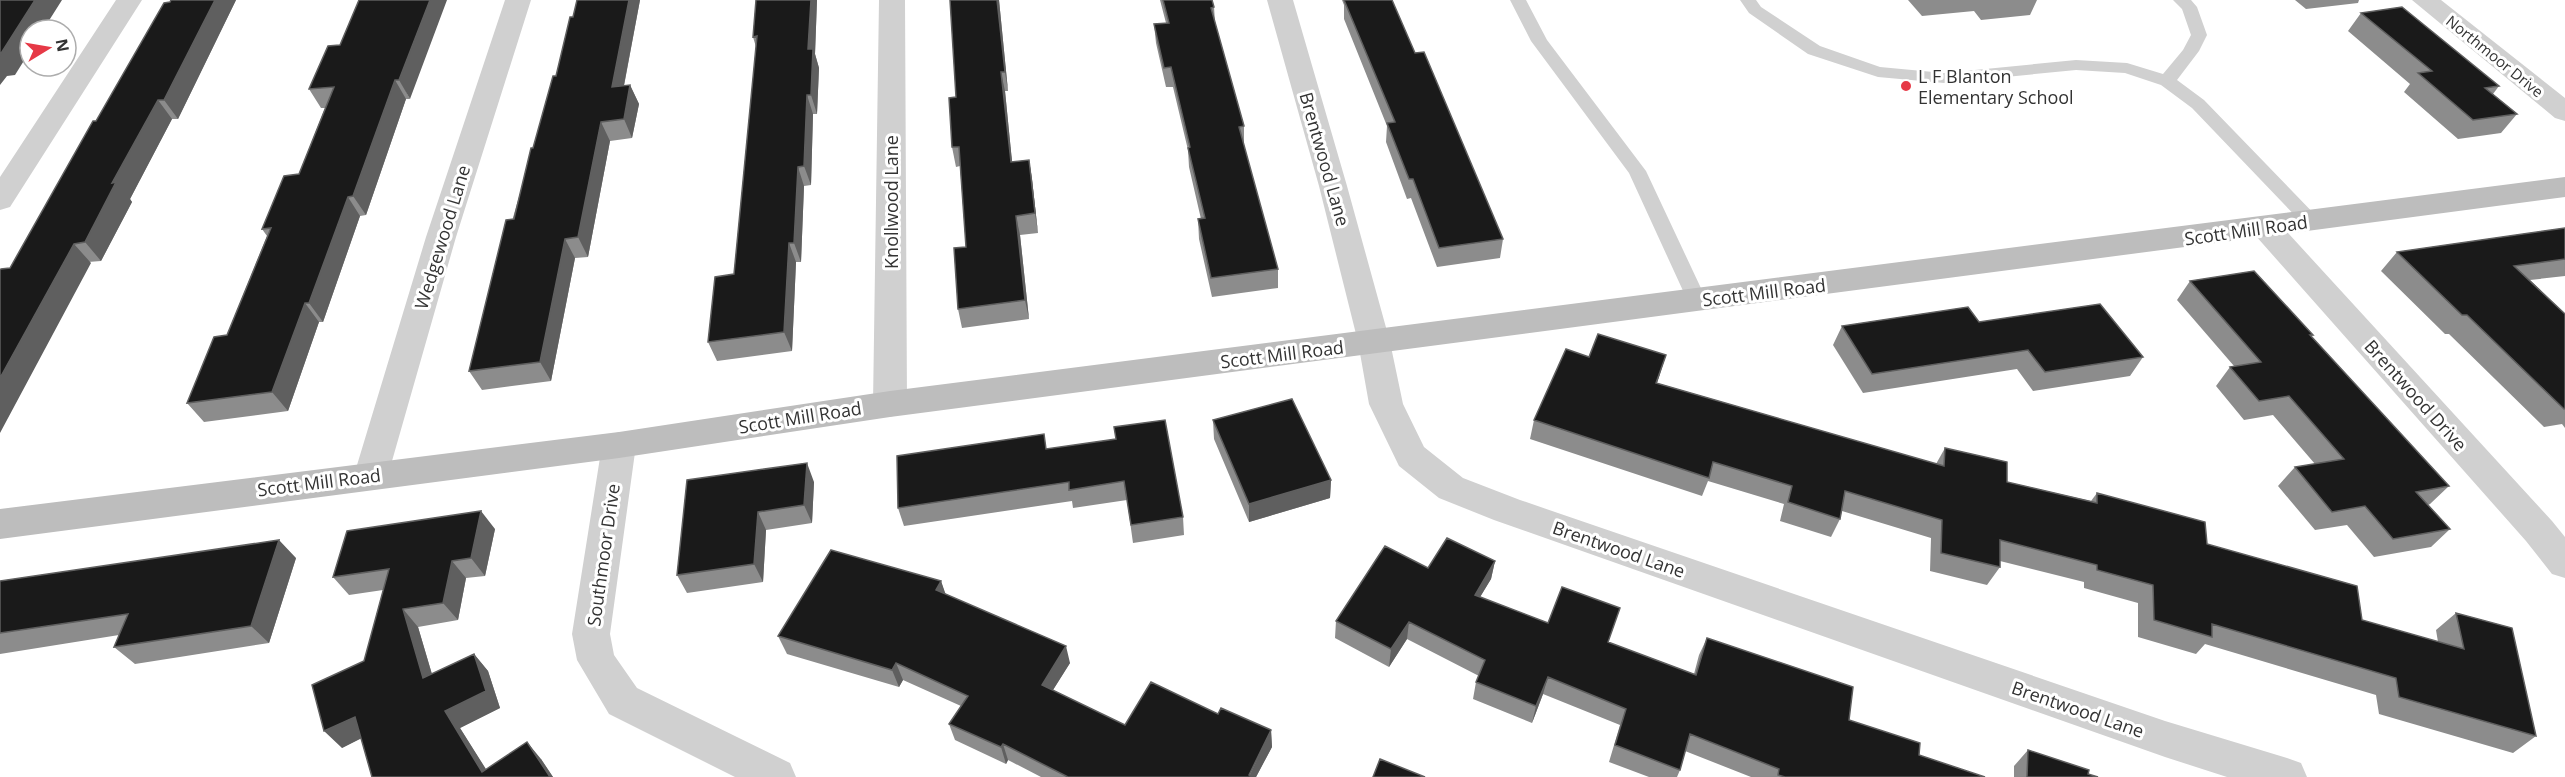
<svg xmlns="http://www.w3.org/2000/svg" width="2565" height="777" font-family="'Open Sans',sans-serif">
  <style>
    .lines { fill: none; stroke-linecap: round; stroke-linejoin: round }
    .lane { fill: #d0d0d0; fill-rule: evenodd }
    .street { fill: #d0d0d0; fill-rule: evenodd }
    .secondary { fill: #bdbdbd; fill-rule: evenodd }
    .wall { fill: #8c8c8c }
    .shaded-wall { fill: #5f5f5f }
    .building { fill: #1a1a1a; stroke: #5f5f5f; stroke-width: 1.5 }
    .poi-dot { fill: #e63946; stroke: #fff; stroke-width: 2 }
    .labels { text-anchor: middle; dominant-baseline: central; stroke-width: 6; stroke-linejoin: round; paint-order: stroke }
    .far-street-label { font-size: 15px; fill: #333; stroke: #fff }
    .poi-label { font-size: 18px; fill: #333; stroke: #fff; text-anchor: start }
    .street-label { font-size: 18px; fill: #333; stroke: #fff }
  </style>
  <rect width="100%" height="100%" fill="#fff"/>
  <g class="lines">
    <!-- lane -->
    <path class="lane" d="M 1510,0 L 1526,0 L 1547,40 L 1646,171 L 1707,301 L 1704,306 L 1697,308 L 1690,306 L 1629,173 L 1531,41 Z
      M 1740,0 L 1756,0 L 1761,7 L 1820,46 L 1880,67 L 1944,73 L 2076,60 L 2127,63 L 2163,74 L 2183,50 L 2191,35 L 2182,9 L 2173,0 L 2191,0 L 2197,7 L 2207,35 L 2199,51 L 2177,80 L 2204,100 L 2321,221 L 2319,226 L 2312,227 L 2305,226 L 2192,108 L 2161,85 L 2125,73 L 2076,70 L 1944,83 L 1878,77 L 1808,54 L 1749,13 Z"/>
    <!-- street -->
    <path class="street" d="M 116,0 L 142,0 L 10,207 L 0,210 L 0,177 Z
      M 505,0 L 531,0 L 456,237 L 388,475 L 383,485 L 371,489 L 359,485 L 354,475 L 426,237 Z
      M 879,0 L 905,0 L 907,404 L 902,413 L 890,417 L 878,413 L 873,404 Z
      M 1267,0 L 1293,0 L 1347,186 L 1390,342 L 1403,404 L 1424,447 L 1463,478 L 1520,500 L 2165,721 L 2287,758 L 2301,763 L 2307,777 L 2227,777 L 2165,757 L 1494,520 L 1439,498 L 1399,466 L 1369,404 L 1358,342 L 1319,186 Z
      M 2412,0 L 2441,0 L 2565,98 L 2565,121 L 2555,118 Z
      M 2266,218 L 2277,221 L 2552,521 L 2565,537 L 2565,578 L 2552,574 L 2526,541 L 2255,235 L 2251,228 L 2255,221 Z
      M 619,432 L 631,436 L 636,445 L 610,634 L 614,655 L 637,688 L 790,763 L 796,777 L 735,777 L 609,714 L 577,660 L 572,634 L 602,445 L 607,436 Z"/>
    <!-- secondary -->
    <path class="secondary" d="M 2565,177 L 2565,197 L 890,417 L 619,458 L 0,539 L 0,509 L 619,432 L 890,391 Z"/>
  </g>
  <!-- wall -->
  <path class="wall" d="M 171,0 L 236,0 L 178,119 L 172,119 L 130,199 L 132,202 L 101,261 L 10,268 L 96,121 Z
    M 359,0 L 410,99 L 406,99 L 366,215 L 360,216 L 323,322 L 319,322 L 288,411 L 204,422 L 187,403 L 227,335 L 267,236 L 262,229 L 299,174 L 325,108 L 321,108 L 309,89 L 340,45 Z
    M 577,0 L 640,0 L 624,86 L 630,85 L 639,104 L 632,138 L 610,141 L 588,257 L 575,258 L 551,381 L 482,390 L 469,371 L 533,148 L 556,76 L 573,17 Z
    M 756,0 L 817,0 L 815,54 L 819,68 L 817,114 L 813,114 L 811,185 L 804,186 L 801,262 L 796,262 L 792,351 L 717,361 L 708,342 L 734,274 L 756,47 L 753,37 Z
    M 999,0 L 1008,91 L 1005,91 L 1012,162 L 1029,160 L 1032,179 L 1038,233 L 1020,235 L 1029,319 L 962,328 L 958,309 L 966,247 L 960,166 L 956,167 L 952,147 L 956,97 Z
    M 1160,0 L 1212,0 L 1214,7 L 1215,22 L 1244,126 L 1244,146 L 1278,269 L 1278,288 L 1212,297 L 1199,239 L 1198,219 L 1201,219 L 1189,167 L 1188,150 L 1173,87 L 1166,87 L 1156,43 L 1154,24 L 1166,23 Z
    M 1342,0 L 1392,0 L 1415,53 L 1503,239 L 1500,258 L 1437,267 L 1411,198 L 1407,199 L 1386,142 L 1387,126 L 1344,19 L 1344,5 Z
    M 1908,0 L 2037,0 L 2030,15 L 1981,20 L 1974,11 L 1922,16 Z
    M 2295,0 L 2359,0 L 2358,3 L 2306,9 Z
    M 2361,13 L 2499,86 L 2493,94 L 2517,114 L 2501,133 L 2458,139 L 2404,92 L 2410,84 L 2348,31 Z
    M 2565,228 L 2565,276 L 2530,280 L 2565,314 L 2565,428 L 2562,424 L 2544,427 L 2449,334 L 2445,334 L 2381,271 L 2397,252 Z
    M 2190,281 L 2313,335 L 2311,337 L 2449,486 L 2430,504 L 2428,505 L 2450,529 L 2431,547 L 2374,557 L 2347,525 L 2315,530 L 2278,486 L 2295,467 L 2315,464 L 2273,415 L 2244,420 L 2216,386 L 2230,367 L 2234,366 L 2177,300 Z
    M 1979,322 L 2143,357 L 2130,376 L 2033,391 L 2017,369 L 1863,393 L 1833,345 L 1842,326 Z
    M 1589,357 L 1660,374 L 1657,383 L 1936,464 L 1945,448 L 2007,482 L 2091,501 L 2097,493 L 2207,544 L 2362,620 L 2438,642 L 2436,630 L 2456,613 L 2536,736 L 2513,753 L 2379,714 L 2376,695 L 2205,644 L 2196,654 L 2138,637 L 2138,603 L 2084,588 L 2084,582 L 2000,561 L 2000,567 L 1987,585 L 1930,571 L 1931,538 L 1842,511 L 1840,519 L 1831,537 L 1780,521 L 1784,504 L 1708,481 L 1702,496 L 1530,439 L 1534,420 Z
    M 1213,420 L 1331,480 L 1330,498 L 1249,522 L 1214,439 Z
    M 1116,439 L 1183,517 L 1184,535 L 1133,543 L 1127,500 L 1073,508 L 1072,501 L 904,526 L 898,508 L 1047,449 Z
    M 687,480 L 814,482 L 812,523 L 766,530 L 763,582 L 687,593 L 677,575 Z
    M 495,529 L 485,576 L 466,578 L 458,620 L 418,627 L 432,674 L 474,654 L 488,671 L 500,708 L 460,728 L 486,770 L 541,759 L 553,777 L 372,777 L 361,738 L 342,748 L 383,590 L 349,595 L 333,577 Z
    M 296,558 L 269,643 L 135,664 L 114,647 L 119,635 L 0,654 L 0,581 Z
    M 1495,561 L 1491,579 L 1480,597 L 1548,623 L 1608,642 L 1694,674 L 1699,655 L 1707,638 L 1849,720 L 1919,755 L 1985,777 L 1751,777 L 1685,751 L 1680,770 L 1677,777 L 1649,777 L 1609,762 L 1620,725 L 1543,694 L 1532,723 L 1473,699 L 1476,682 L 1479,676 L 1407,639 L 1389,667 L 1335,638 L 1336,621 L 1428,568 Z
    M 941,581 L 945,594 L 1070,663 L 1053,690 L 1125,725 L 1218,714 L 1271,730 L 1272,747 L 1256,777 L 1041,777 L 1008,760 L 1006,764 L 955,740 L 949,724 L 961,706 L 903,680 L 899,687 L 787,654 L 778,636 Z
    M 2028,750 L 2088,774 L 2098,777 L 2014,777 L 2014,766 Z"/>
  <!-- shaded-wall -->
  <path class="shaded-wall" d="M 35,0 L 62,0 L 43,30 L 30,30 L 30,51 L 15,75 L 7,76 L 0,85 L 0,55 Z
    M 215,0 L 236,0 L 178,119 L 164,100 Z
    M 430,0 L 447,0 L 410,99 L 399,80 Z
    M 629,0 L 640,0 L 620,106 L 612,87 Z
    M 811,0 L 817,0 L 815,54 L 819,68 L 817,114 L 811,95 L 808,49 Z
    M 997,0 L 999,0 L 1008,91 L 1005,72 Z
    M 1001,72 L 1005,91 L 1014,181 L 1011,162 Z
    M 395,80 L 406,99 L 366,215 L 353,196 Z
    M 630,85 L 639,104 L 632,138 L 624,119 Z
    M 807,95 L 813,114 L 811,185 L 804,166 Z
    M 158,100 L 172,119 L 130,199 L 132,202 L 101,261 L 85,242 L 112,183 Z
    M 601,122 L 610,141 L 588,257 L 578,237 Z
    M 1029,160 L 1032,179 L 1038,233 L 1035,213 Z
    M 798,167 L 804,186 L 801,262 L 794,243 Z
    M 348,197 L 360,216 L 323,322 L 309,303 Z
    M 1016,216 L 1020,235 L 1029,319 L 1025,300 Z
    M 565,239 L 575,258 L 551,381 L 540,362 Z
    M 789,243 L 796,262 L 792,351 L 784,332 Z
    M 74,244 L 91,263 L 0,433 L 0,378 Z
    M 305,303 L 319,322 L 288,411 L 272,392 Z
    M 1666,355 L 1660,374 L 1650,402 L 1656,383 Z
    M 807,463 L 814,482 L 812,523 L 804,505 Z
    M 1331,480 L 1330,498 L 1249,522 L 1249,504 Z
    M 481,511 L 495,529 L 485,576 L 471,558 Z
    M 758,512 L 766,530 L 763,582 L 754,564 Z
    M 279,540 L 296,558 L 269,643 L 251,626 Z
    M 452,561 L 466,578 L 458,620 L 443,603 Z
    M 1495,561 L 1491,579 L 1471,612 L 1475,595 Z
    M 941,581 L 947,598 L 936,590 Z
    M 403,609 L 418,627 L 438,695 L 423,678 Z
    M 1409,622 L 1407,639 L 1389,667 L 1391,649 Z
    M 1066,646 L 1070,663 L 1046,701 L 1042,685 Z
    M 474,654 L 488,671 L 500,708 L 460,728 L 491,777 L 482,772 L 445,711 Z
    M 896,663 L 903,680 L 899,687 L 892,670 Z
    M 1548,677 L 1543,694 L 1532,723 L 1536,706 Z
    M 355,717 L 372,733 L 342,748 L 324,731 Z
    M 1271,730 L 1272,747 L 1256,777 L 1249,777 Z
    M 527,742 L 541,759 L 553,777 L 550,777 Z
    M 1003,744 L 1008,760 L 1006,764 L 1001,747 Z"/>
  <!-- building -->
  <path class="building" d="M 0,0 L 35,0 L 0,55 Z
    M 171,0 L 215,0 L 164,100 L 158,100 L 112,183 L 116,182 L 85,242 L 74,244 L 0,378 L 0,270 L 1,269 L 10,268 L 93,121 L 96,121 L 164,3 L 170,2 Z
    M 359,0 L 430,0 L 399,80 L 395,80 L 353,196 L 348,197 L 309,303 L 305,303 L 272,392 L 187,403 L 214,337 L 227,335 L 271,228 L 262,229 L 284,176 L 299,174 L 334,87 L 309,89 L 328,46 L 340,45 Z
    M 577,0 L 629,0 L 612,87 L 630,85 L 624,119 L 601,122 L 578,237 L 565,239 L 540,362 L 469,371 L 506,220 L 514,219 L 531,148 L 533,148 L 553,76 L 556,76 L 570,17 L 573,17 Z
    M 756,0 L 811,0 L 808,49 L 813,49 L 811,95 L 807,95 L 804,166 L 798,167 L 794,243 L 789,243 L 784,332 L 708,342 L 715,277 L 734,274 L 757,36 L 753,37 Z
    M 950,0 L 997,0 L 1005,72 L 1001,72 L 1011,162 L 1029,160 L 1035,213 L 1016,216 L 1025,300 L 958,309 L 954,248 L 966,247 L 959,147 L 952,147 L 949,98 L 956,97 Z
    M 1163,0 L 1212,0 L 1214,7 L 1211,8 L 1244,126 L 1239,127 L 1278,269 L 1211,278 L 1198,219 L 1205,218 L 1188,148 L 1190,147 L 1171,67 L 1164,68 L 1154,24 L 1169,23 Z
    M 1344,0 L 1392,0 L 1415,53 L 1424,52 L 1503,239 L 1439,248 L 1413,179 L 1409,179 L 1387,123 L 1395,122 Z
    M 2402,7 L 2499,86 L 2485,88 L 2517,114 L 2473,120 L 2418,73 L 2432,71 L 2361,13 Z
    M 2565,228 L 2565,259 L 2514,266 L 2565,314 L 2565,408 L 2564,409 L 2467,315 L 2462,315 L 2397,252 Z
    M 2254,271 L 2313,335 L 2310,335 L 2449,486 L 2416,492 L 2450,529 L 2393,539 L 2365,506 L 2332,512 L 2295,467 L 2344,459 L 2289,396 L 2259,401 L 2230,367 L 2261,362 L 2190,281 Z
    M 2100,304 L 2143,357 L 2045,372 L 2028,350 L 1872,374 L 1842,326 L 1968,307 L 1979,322 Z
    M 1598,334 L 1666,355 L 1656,383 L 1944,466 L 1945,448 L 2007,462 L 2007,482 L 2097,503 L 2097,493 L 2205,522 L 2207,544 L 2357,586 L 2362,620 L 2464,649 L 2456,613 L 2512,628 L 2536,736 L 2399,697 L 2396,678 L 2212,624 L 2212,637 L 2154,620 L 2153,585 L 2097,570 L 2097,565 L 2000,540 L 2000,567 L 1941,553 L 1942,520 L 1845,491 L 1840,519 L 1788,502 L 1792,486 L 1713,462 L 1709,478 L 1534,420 L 1566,349 L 1589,357 Z
    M 1292,399 L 1331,480 L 1249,504 L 1213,420 Z
    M 1165,420 L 1183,517 L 1131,525 L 1124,481 L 1069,490 L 1069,482 L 898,508 L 897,456 L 1044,434 L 1046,449 L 1116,439 L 1114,427 Z
    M 807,463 L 804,505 L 758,512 L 754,564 L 677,575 L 687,480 Z
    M 481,511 L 471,558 L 452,561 L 443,603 L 403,609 L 423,678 L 474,654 L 486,691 L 445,711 L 482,772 L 527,742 L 550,777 L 372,777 L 355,717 L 324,731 L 312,685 L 364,661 L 389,569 L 333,577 L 347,531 Z
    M 1447,538 L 1495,561 L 1475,595 L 1548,623 L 1562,587 L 1620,608 L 1608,642 L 1696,675 L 1707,638 L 1853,687 L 1849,720 L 1920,743 L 1919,755 L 1985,777 L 1785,777 L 1778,775 L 1779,769 L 1690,734 L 1680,770 L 1615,745 L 1626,709 L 1548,677 L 1536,706 L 1476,682 L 1485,660 L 1409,622 L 1391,649 L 1336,621 L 1385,546 L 1428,568 Z
    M 279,540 L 251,626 L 114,647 L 128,614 L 0,633 L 0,581 Z
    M 831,550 L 941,581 L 936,590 L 1066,646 L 1042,685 L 1125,725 L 1151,682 L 1218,714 L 1221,708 L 1271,730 L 1249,775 L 1252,777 L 1068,777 L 1003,744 L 1001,747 L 949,724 L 968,696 L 896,663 L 892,670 L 778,636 Z
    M 2028,750 L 2089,770 L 2088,774 L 2098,777 L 2027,777 Z
    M 1380,759 L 1425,777 L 1373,777 Z"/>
  <!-- markers -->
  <circle class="poi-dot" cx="1906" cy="86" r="6"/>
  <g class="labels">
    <!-- far-street labels -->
    <g class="far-street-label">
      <text transform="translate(2495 56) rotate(39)">Northmoor Drive</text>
    </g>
    <!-- poi labels -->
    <g class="poi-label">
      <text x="1918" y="76">L F Blanton<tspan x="1918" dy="21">Elementary School</tspan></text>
    </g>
    <!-- street labels -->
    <g class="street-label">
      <text transform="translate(1325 159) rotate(74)">Brentwood Lane</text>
      <text transform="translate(891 202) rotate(-90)">Knollwood Lane</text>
      <text transform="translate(2246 230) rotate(-8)">Scott Mill Road</text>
      <text transform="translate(442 237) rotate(-73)">Wedgewood Lane</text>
      <text transform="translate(1764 292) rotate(-7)">Scott Mill Road</text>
      <text transform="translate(1282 354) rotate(-7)">Scott Mill Road</text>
      <text transform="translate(2416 395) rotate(48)">Brentwood Drive</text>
      <text transform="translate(800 417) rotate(-9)">Scott Mill Road</text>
      <text transform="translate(319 482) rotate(-7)">Scott Mill Road</text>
      <text transform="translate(1619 549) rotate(19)">Brentwood Lane</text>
      <text transform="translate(603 555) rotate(-82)">Southmoor Drive</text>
      <text transform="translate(2078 709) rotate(19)">Brentwood Lane</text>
    </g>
  </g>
  <!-- north arrow -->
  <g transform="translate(48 48) rotate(79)"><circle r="28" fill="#ffffff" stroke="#adadad" stroke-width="1.5"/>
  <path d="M0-4.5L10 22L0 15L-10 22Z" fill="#e63946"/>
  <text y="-9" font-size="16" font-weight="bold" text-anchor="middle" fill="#333333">N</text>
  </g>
</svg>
